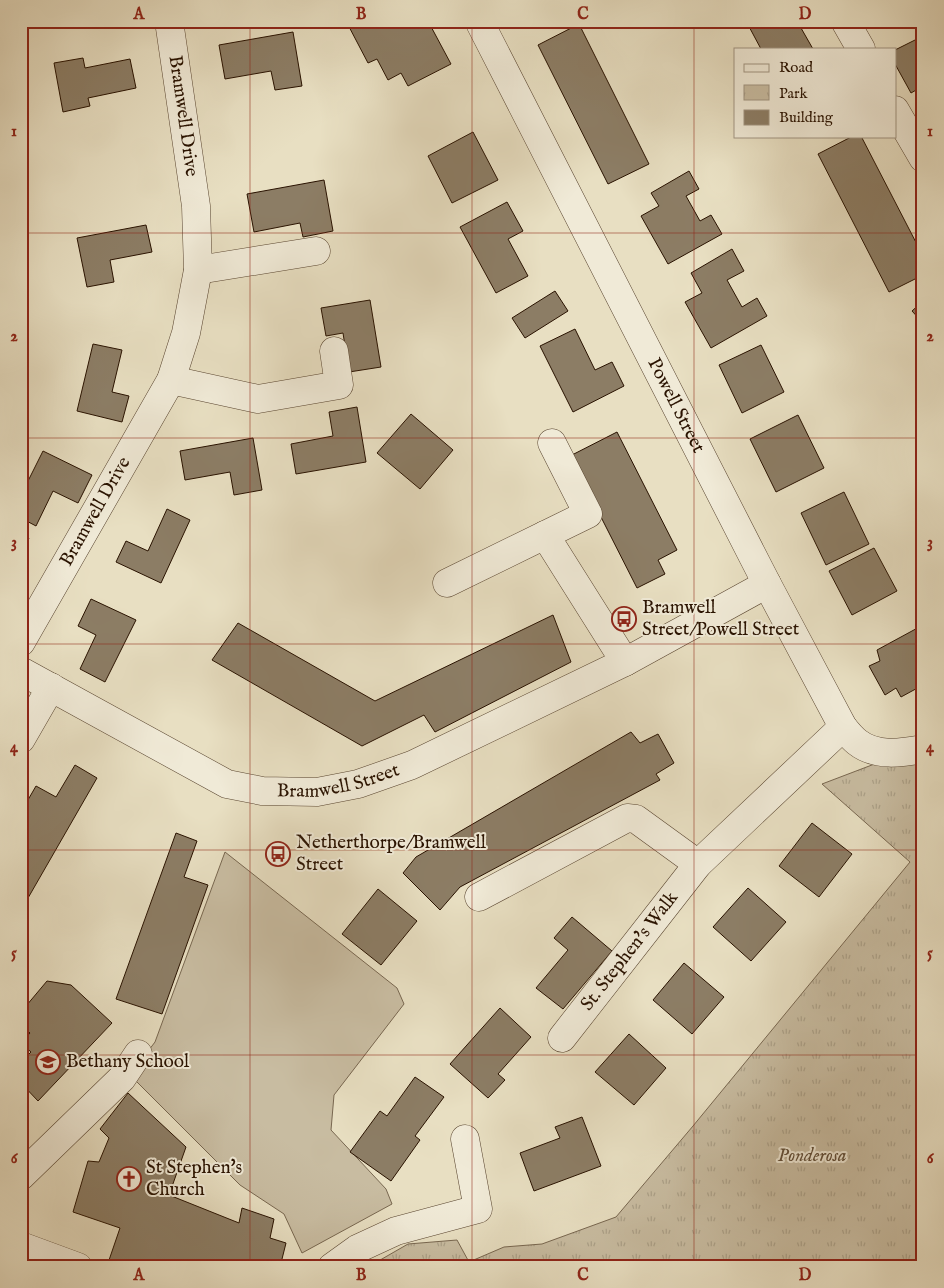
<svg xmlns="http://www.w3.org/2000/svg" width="944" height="1288" font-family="'IM FELL English',serif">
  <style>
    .grass { fill: #c8bca1; stroke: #786750 }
    .park { fill: url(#park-tufts); stroke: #786750 }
    .building { fill: #8c7d65; stroke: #291200 }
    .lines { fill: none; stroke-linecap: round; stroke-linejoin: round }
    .minor-casing { stroke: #594530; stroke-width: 29 }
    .minor { stroke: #f0ead7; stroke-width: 28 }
    .grid { fill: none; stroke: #8f2418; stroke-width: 1; stroke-opacity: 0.55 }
    .labels { text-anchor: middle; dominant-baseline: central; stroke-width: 4; stroke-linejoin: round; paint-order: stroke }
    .street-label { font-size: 19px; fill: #291200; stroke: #f0ead7 }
    .poi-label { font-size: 19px; fill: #291200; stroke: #f0ead7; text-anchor: start }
    .park-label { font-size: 19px; font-style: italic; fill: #614e38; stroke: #f0ead7 }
    .neatline { fill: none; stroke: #8f2418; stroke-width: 2 }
    .grid-label { font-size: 16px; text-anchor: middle; font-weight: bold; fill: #8f2418 }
  </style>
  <defs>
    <pattern id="park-tufts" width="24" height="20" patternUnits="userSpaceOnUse" patternTransform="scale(1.25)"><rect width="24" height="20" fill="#c8bca1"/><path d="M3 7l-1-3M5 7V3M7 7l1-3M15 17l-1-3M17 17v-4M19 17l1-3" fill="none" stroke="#aca189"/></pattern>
  </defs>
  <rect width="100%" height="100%" fill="#e8dfc2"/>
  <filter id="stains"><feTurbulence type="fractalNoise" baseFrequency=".004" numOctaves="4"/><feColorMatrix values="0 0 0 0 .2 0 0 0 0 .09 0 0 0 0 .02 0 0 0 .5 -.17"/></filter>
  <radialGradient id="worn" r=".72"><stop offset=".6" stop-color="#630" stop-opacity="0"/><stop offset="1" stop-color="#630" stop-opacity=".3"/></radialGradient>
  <!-- grass -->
  <path class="grass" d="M 225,852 L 397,988 L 404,1004 L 334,1095 L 331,1130 L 386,1189 L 392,1204 L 302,1253 L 284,1214 L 240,1185 L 130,1075 L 155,1042 Z"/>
  <!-- park -->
  <path class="park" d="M 923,749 L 923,1267 L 368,1267 L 408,1244 L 457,1240 L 469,1262 L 504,1247 L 542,1244 L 616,1217 L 693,1126 L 910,862 L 822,784 L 906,752 Z"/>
  <!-- building -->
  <path class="building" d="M 346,21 L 428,21 L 451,64 L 408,86 L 401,73 L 388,80 L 377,59 L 368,63 Z
    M 746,21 L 797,21 L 813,49 L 761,49 Z
    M 579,24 L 649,164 L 608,184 L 538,45 Z
    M 293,32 L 302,86 L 275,90 L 271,71 L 225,79 L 219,45 Z
    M 923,36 L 923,86 L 911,93 L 895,64 L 895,50 Z
    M 83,58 L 85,68 L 130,59 L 136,88 L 88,98 L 90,106 L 63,112 L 54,63 Z
    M 21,68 L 28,113 L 21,114 Z
    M 473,132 L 498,180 L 452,203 L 428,156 Z
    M 853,136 L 861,136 L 923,256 L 923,275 L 889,292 L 818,154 Z
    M 689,171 L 699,189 L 686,196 L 700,221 L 711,215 L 722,234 L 668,264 L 641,216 L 659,206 L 651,193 Z
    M 324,180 L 333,231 L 303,237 L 300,223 L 254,232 L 247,194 Z
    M 507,202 L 523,231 L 508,239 L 528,276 L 496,293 L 460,227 Z
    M 146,225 L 152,252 L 110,260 L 114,282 L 87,287 L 77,238 Z
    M 732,249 L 744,271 L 727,280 L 742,307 L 757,298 L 767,316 L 711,348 L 685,302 L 702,293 L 691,273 Z
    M 555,291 L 568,311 L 525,338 L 512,318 Z
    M 370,300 L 381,367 L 349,372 L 343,333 L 326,336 L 321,308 Z
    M 923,301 L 923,323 L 912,311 Z
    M 575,329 L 595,370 L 612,362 L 624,386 L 573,412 L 540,346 Z
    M 93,344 L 122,350 L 112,392 L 129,396 L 122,422 L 77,411 Z
    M 761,345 L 784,392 L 742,413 L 719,365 Z
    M 357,407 L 366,462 L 296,474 L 291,444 L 333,436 L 329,412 Z
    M 411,414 L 453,450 L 420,489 L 377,453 Z
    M 798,415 L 824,468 L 776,492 L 750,439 Z
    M 617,432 L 677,550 L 658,560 L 665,574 L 637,588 L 570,456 Z
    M 253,438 L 262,490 L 234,495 L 230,472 L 185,480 L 180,451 Z
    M 43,451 L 92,475 L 78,503 L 53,491 L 36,526 L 21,518 L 21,495 Z
    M 844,492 L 869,544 L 826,565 L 801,513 Z
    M 167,509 L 190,520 L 161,583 L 116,562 L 126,541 L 148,551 Z
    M 21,534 L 29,538 L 21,554 Z
    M 874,548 L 897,591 L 852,615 L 829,571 Z
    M 91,599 L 136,620 L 105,682 L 80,669 L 96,635 L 78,626 Z
    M 553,615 L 571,662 L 435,732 L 424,715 L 362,746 L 212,660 L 238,623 L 375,701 Z
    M 923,625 L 923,685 L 901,697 L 896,688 L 885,695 L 869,666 L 880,661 L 877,650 Z
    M 631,732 L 640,743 L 658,734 L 674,763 L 656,774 L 660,780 L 460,887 L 440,910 L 403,873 L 416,857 Z
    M 75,765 L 97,778 L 24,905 L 21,903 L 21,812 L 36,786 L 56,797 Z
    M 812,823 L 852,854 L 819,897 L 779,866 Z
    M 176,833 L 197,841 L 184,877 L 208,885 L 162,1014 L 116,999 Z
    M 748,888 L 786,922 L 751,961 L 713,927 Z
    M 378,889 L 417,921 L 381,965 L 342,934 Z
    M 572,917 L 612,951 L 563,1009 L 536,988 L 568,950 L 554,938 Z
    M 684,963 L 724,997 L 692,1034 L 653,1000 Z
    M 47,981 L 71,985 L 112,1023 L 38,1101 L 21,1083 L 21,1062 L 31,1052 L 21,1043 L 30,1033 L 21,1024 L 21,1012 Z
    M 500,1008 L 531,1037 L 498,1074 L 505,1080 L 488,1098 L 450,1064 Z
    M 629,1034 L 666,1068 L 634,1105 L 595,1072 Z
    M 415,1077 L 444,1097 L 415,1136 L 420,1140 L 391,1181 L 350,1152 L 380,1111 L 387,1116 Z
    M 128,1093 L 186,1147 L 169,1195 L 239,1223 L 242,1208 L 274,1219 L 270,1238 L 286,1243 L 280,1267 L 201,1267 L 181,1260 L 178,1267 L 107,1266 L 120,1228 L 73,1212 L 88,1161 L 99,1162 L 109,1138 L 100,1129 Z
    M 582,1117 L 601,1166 L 534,1191 L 520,1153 L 560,1138 L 555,1127 Z"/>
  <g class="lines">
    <defs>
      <g id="minor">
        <path id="s1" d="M 479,21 L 767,584 L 843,727 C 847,732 852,738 857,742 C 876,757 901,753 923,749"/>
        <path d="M 845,21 L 861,49"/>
        <path d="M 895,110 L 923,158"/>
        <path d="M 198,270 L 316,251"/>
        <path d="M 171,380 L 258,399 L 339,385 L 334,351"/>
        <path d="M 545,535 L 588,514 L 552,443"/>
        <path d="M 447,583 L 545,535 L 625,662"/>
        <path id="s2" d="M 21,642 L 171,380 L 186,333 L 198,270 L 196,206 L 169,21"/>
        <path id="s3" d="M 21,671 L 227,784 L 262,791 L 317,792 L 358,784 L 412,765 L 625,662 L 767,584"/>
        <path d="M 21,739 L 51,687"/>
        <path d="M 479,897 L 627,818 L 636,819 L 698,864"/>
        <path id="s4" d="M 562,1038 L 698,864 L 843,727"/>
        <path d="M 21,1176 L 122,1078 L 138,1054"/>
        <path d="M 21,1246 L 78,1267"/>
        <path d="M 332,1267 L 357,1249 L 396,1231 L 478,1209 L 465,1139"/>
      </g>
    </defs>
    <!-- minor casing -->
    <use href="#minor" class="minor-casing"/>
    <!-- minor -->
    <use href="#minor" class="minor"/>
  </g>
  <!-- grid -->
  <path class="grid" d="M 250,21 L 250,1267M 472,21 L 472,1267M 694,21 L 694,1267M 21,233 L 923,233M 21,438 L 923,438M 21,644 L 923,644M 21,850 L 923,850M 21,1055 L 923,1055"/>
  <!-- icons -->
  <defs>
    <symbol id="bus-ring" viewBox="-11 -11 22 22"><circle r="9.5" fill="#f0ead7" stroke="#8f2418" stroke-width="1.5"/><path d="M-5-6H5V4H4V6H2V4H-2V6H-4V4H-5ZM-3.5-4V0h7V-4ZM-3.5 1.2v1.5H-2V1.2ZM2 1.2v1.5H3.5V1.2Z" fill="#8f2418"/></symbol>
    <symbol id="school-ring" viewBox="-11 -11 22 22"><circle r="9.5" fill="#f0ead7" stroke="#8f2418" stroke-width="1.5"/><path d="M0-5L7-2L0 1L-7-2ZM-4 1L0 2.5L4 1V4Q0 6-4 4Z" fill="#8f2418"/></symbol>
    <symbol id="church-ring" viewBox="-11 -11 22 22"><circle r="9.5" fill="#f0ead7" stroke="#8f2418" stroke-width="1.5"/><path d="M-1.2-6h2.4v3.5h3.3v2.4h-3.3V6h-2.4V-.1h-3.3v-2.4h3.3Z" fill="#8f2418"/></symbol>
  </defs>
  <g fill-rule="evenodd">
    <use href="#bus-ring" x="610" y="605" width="28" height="28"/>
    <use href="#bus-ring" x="264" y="840" width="28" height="28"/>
    <use href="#school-ring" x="34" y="1048" width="28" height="28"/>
    <use href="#church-ring" x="115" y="1165" width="28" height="28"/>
  </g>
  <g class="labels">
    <!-- street labels -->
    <g class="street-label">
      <text transform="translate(183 116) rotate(82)">Bramwell Drive</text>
      <text stroke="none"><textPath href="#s1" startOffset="432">Powell Street</textPath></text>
      <text stroke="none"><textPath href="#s2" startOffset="150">Bramwell Drive</textPath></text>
      <text stroke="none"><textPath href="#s3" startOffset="348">Bramwell Street</textPath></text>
      <text stroke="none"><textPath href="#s4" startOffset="110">St. Stephen's Walk</textPath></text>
    </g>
    <!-- poi labels -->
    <g class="poi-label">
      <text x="642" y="608">Bramwell<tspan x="642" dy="22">Street/Powell Street</tspan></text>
      <text x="296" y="843">Netherthorpe/Bramwell<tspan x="296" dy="22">Street</tspan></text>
      <text x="66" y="1062">Bethany School</text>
      <text x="146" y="1168">St Stephen's<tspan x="146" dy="22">Church</tspan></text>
    </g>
    <!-- park labels -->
    <g class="park-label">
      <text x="812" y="1156">Ponderosa</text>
    </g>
  </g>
  <!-- margin -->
  <rect width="944" height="1288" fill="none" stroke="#e8dfc2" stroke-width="55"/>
  <!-- legend -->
  <rect x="734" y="48" width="162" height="90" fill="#f0ead7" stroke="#a09481"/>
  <rect x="744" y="64" width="25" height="8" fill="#f0ead7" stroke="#a09481"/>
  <text x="779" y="72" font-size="15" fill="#291200">Road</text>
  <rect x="744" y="85" width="25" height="15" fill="url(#park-tufts)" stroke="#a09481"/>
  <text x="779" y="98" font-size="15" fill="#291200">Park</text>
  <rect x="744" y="110" width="25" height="15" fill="#8c7d65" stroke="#a09481"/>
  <text x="779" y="122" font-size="15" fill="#291200">Building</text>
  <rect x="28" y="28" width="888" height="1232" class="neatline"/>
  <g class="grid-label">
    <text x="139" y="19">A</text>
    <text x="361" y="19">B</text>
    <text x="583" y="19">C</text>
    <text x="805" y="19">D</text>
    <text x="14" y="136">1</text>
    <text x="930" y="136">1</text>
    <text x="14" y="341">2</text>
    <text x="930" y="341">2</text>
    <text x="14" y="547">3</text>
    <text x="930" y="547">3</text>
    <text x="14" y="752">4</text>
    <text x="930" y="752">4</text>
    <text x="14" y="958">5</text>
    <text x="930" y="958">5</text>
    <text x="14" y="1163">6</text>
    <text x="930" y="1163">6</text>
    <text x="139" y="1280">A</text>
    <text x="361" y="1280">B</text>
    <text x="583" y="1280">C</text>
    <text x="805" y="1280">D</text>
  </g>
  <rect width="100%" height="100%" filter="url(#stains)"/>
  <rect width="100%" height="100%" fill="url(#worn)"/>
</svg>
